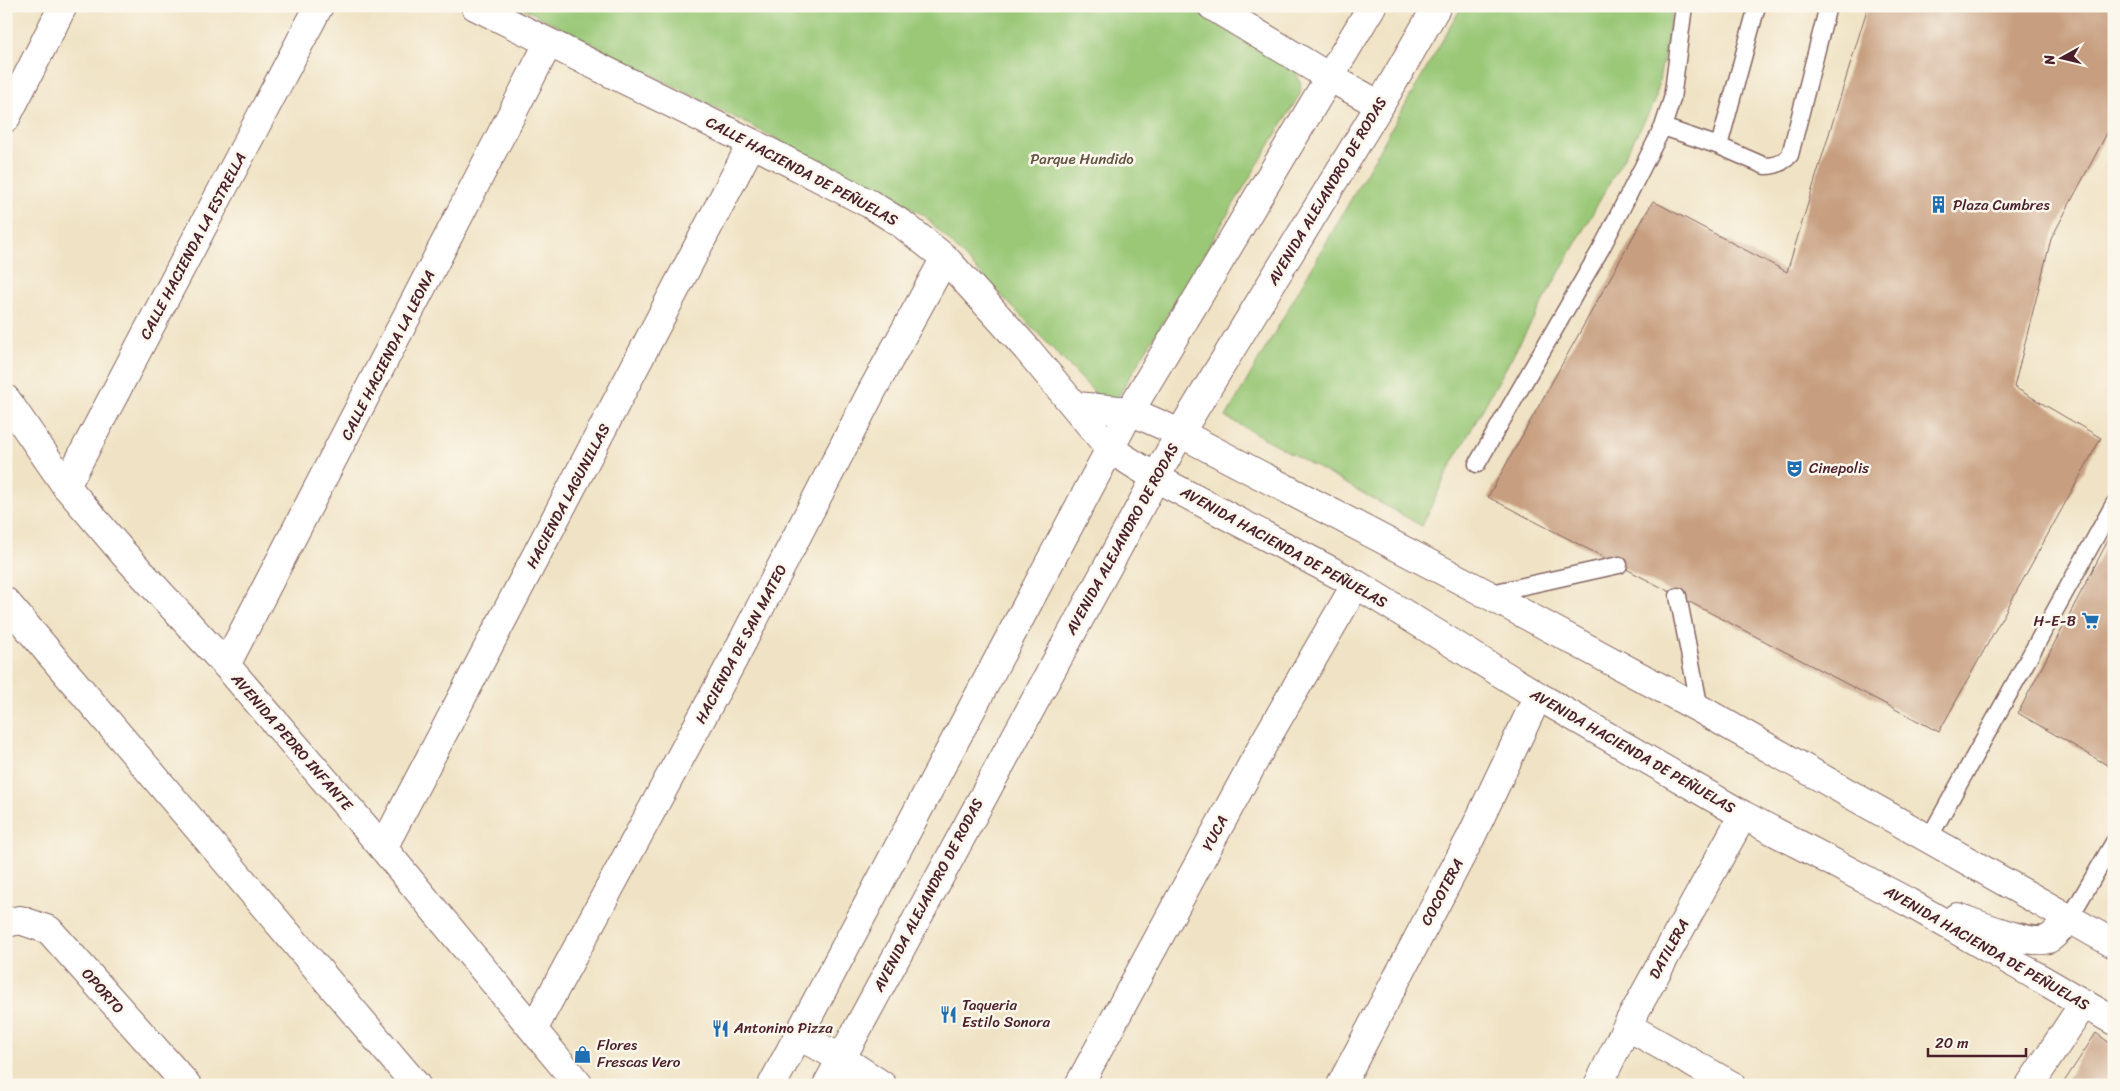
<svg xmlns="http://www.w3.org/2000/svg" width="2120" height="1091" font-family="Sriracha,sans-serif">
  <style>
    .green { fill: #9ac877; stroke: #727451 }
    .building { fill: #c79f80 }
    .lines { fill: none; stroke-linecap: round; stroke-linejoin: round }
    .service-casing { stroke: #846461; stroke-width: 19 }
    .minor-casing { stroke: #846461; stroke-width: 30 }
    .tertiary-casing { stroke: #846461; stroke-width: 30 }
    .secondary-casing { stroke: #846461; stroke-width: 30 }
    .service { stroke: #fff; stroke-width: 16 }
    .minor { stroke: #fff; stroke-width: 28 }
    .tertiary { stroke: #fff; stroke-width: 28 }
    .secondary { stroke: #fff; stroke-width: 28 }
    .labels { text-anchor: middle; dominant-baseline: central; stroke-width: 5; stroke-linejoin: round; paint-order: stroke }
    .park-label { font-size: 15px; fill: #625242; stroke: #fbf7ec }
    .street-label { font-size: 15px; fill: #4a1f2b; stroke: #fbf7ec }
    .poi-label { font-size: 15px; fill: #4a1f2b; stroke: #fbf7ec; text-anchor: start }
  </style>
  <rect width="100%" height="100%" fill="#fbf7ec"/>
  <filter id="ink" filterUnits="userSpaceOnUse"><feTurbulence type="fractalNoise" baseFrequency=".02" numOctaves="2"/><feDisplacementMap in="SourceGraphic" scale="10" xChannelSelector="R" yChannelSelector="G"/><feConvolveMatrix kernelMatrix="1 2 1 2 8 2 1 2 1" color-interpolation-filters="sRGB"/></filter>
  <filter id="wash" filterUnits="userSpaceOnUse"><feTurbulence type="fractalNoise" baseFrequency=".0096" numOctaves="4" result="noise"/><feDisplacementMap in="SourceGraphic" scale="20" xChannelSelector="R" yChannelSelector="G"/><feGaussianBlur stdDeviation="1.12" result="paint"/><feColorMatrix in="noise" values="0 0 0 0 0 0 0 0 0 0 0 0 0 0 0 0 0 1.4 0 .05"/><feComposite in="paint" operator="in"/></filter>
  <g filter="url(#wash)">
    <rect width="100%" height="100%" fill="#f0e3c5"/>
    <!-- green -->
    <path class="green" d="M 519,6 L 1184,6 L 1294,70 C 1300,78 1302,84 1300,94 L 1119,395 L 1115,398 L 1099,397 L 924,215 Z
      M 1462,6 L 1673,6 L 1655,102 L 1448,471 L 1422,526 L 1226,417 Z"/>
    <g id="blocks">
      <!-- building -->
      <path class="building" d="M 1868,6 L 2114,6 L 2114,120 L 2051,239 L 2014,387 L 2101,438 L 1939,732 L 1488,497 L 1653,201 L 1787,272 Z
        M 2114,529 L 2114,769 L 2018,713 Z
        M 2096,1033 L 2114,1046 L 2114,1085 L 2062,1085 Z"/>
    </g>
  </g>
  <g filter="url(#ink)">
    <use href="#blocks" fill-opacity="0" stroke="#846461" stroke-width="1"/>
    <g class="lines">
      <defs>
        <path id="service" d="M 1663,127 L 1719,146 L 1765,166 C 1776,166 1783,163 1790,155 L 1828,6
          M 1719,146 L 1757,6
          M 1477,464 L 1602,247 L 1663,127 L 1672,99 L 1684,6
          M 1487,594 L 1619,565
          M 1678,596 L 1700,709
          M 1929,838 L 2114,504
          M 2069,919 L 2114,842"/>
        <path id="minor" d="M 475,6 L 752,143 L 870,204 L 902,224 L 945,258 L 1027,349 L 1110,449 L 1156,478 L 1356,584 L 1538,696 L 1743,815 L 1908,902 L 2114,1021
          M 1212,6 L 1329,77 L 1380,105
          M 6,118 L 63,6
          M 1076,406 L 1130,411 L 1180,433 L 1487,594 L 1700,709 L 2114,944
          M 66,486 L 319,6
          M 226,665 L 548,44
          M 383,848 L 752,143
          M 1957,917 C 1975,923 2035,948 2050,938 C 2057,933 2063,925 2069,919
          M 6,923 L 20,920 L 49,930 L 187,1085
          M 1627,1026 L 1731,1085
          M 534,1028 L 734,658 L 873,389 L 945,258
          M 798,1036 L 841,1058 L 882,1085
          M 1079,1085 L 1265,741 L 1356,584
          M 1341,1085 L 1471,837 L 1538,696
          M 1598,1085 L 1627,1026 L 1743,815
          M 2030,1085 L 2084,1003"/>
        <path id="tertiary" d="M 772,1085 L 1130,411 L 1372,6
          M 827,1085 L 1180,433 L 1380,105 L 1437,6"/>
        <path id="secondary" d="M 6,399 L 66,486 L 124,554 L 226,665 L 383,848 L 579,1085
          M 6,602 L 416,1085"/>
      </defs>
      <!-- service casing -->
      <use href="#service" class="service-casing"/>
      <!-- minor casing -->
      <use href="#minor" class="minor-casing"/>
      <!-- tertiary casing -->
      <use href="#tertiary" class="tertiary-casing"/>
      <!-- secondary casing -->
      <use href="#secondary" class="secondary-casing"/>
      <!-- service -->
      <use href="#service" class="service"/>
      <!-- minor -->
      <use href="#minor" class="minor"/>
      <!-- tertiary -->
      <use href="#tertiary" class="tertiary"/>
      <!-- secondary -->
      <use href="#secondary" class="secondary"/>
    </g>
  </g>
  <!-- icons -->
  <defs>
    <symbol id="building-bare" viewBox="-9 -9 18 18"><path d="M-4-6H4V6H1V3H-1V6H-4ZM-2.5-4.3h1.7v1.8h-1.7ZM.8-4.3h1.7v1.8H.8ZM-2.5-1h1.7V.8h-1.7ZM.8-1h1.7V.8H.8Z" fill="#1f6fb2" stroke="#fbf7ec" stroke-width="2.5" paint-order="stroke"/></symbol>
    <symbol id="theatre-bare" viewBox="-9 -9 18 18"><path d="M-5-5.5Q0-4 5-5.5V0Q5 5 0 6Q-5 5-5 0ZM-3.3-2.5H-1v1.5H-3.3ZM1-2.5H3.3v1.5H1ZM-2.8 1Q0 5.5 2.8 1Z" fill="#1f6fb2" stroke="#fbf7ec" stroke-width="2.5" paint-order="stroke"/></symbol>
    <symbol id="supermarket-bare" viewBox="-9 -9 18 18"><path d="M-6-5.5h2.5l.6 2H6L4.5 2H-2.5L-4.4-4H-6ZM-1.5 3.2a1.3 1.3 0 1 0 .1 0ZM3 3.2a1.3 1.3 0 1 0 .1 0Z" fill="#1f6fb2" stroke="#fbf7ec" stroke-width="2.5" paint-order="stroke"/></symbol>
    <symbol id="restaurant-bare" viewBox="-9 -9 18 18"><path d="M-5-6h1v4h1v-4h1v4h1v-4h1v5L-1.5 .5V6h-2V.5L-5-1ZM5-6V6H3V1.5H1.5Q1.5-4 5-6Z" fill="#1f6fb2" stroke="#fbf7ec" stroke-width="2.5" paint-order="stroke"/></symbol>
    <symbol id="shop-bare" viewBox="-9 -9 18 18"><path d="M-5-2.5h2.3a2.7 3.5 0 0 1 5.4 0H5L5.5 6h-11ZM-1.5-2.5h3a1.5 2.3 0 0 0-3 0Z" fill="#1f6fb2" stroke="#fbf7ec" stroke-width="2.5" paint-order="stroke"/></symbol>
  </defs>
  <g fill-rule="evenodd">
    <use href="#building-bare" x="1926" y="192" width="25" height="25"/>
    <use href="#theatre-bare" x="1782" y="456" width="25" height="25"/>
    <use href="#supermarket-bare" x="2078" y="608" width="25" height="25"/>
    <use href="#restaurant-bare" x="936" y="1002" width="25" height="25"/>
    <use href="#restaurant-bare" x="708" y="1016" width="25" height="25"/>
    <use href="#shop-bare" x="570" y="1042" width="25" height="25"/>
  </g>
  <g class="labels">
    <!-- park labels -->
    <g class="park-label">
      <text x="1082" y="159">Parque Hundido</text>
    </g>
    <!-- street labels -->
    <g class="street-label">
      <text transform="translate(802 171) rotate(28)">CALLE HACIENDA DE PEÑUELAS</text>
      <text transform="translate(1327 191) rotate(-59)">AVENIDA ALEJANDRO DE RODAS</text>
      <text transform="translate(193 246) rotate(-62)">CALLE HACIENDA LA ESTRELLA</text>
      <text transform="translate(388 355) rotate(-63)">CALLE HACIENDA LA LEONA</text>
      <text transform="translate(568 496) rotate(-62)">HACIENDA LAGUNILLAS</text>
      <text transform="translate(1122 539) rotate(-61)">AVENIDA ALEJANDRO DE RODAS</text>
      <text transform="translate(1284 547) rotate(29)">AVENIDA HACIENDA DE PEÑUELAS</text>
      <text transform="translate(741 644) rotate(-62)">HACIENDA DE SAN MATEO</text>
      <text transform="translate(292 742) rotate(49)">AVENIDA PEDRO INFANTE</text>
      <text transform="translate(1633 751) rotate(30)">AVENIDA HACIENDA DE PEÑUELAS</text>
      <text transform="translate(1215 833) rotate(-62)">YUCA</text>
      <text transform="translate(1442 892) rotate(-62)">COCOTERA</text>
      <text transform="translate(928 895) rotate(-62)">AVENIDA ALEJANDRO DE RODAS</text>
      <text transform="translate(1987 948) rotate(30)">AVENIDA HACIENDA DE PEÑUELAS</text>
      <text transform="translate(1669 949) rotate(-61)">DATILERA</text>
      <text transform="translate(103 991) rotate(48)">OPORTO</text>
    </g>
    <!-- poi labels -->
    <g class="poi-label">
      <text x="1953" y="205">Plaza Cumbres</text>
      <text x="1809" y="468">Cinepolis</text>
      <text x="2076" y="621" text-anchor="end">H-E-B</text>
      <text x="962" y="1005">Taqueria<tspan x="962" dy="17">Estilo Sonora</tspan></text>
      <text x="734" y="1028">Antonino Pizza</text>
      <text x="597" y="1045">Flores<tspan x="597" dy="17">Frescas Vero</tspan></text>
    </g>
  </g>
  <!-- margin -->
  <rect width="2120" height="1091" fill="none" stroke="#fbf7ec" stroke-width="25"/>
  <!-- north arrow -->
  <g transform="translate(2062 58) rotate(262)" stroke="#fbf7ec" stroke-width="4" paint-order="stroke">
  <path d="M0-4L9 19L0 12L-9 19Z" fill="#4a1f2b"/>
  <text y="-8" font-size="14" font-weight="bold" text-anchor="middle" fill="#4a1f2b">N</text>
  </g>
  <!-- scale -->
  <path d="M1928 1048v8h98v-8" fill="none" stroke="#4a1f2b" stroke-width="2.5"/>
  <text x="1935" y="1048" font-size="15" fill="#4a1f2b" stroke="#fbf7ec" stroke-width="4" paint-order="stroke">20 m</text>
</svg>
